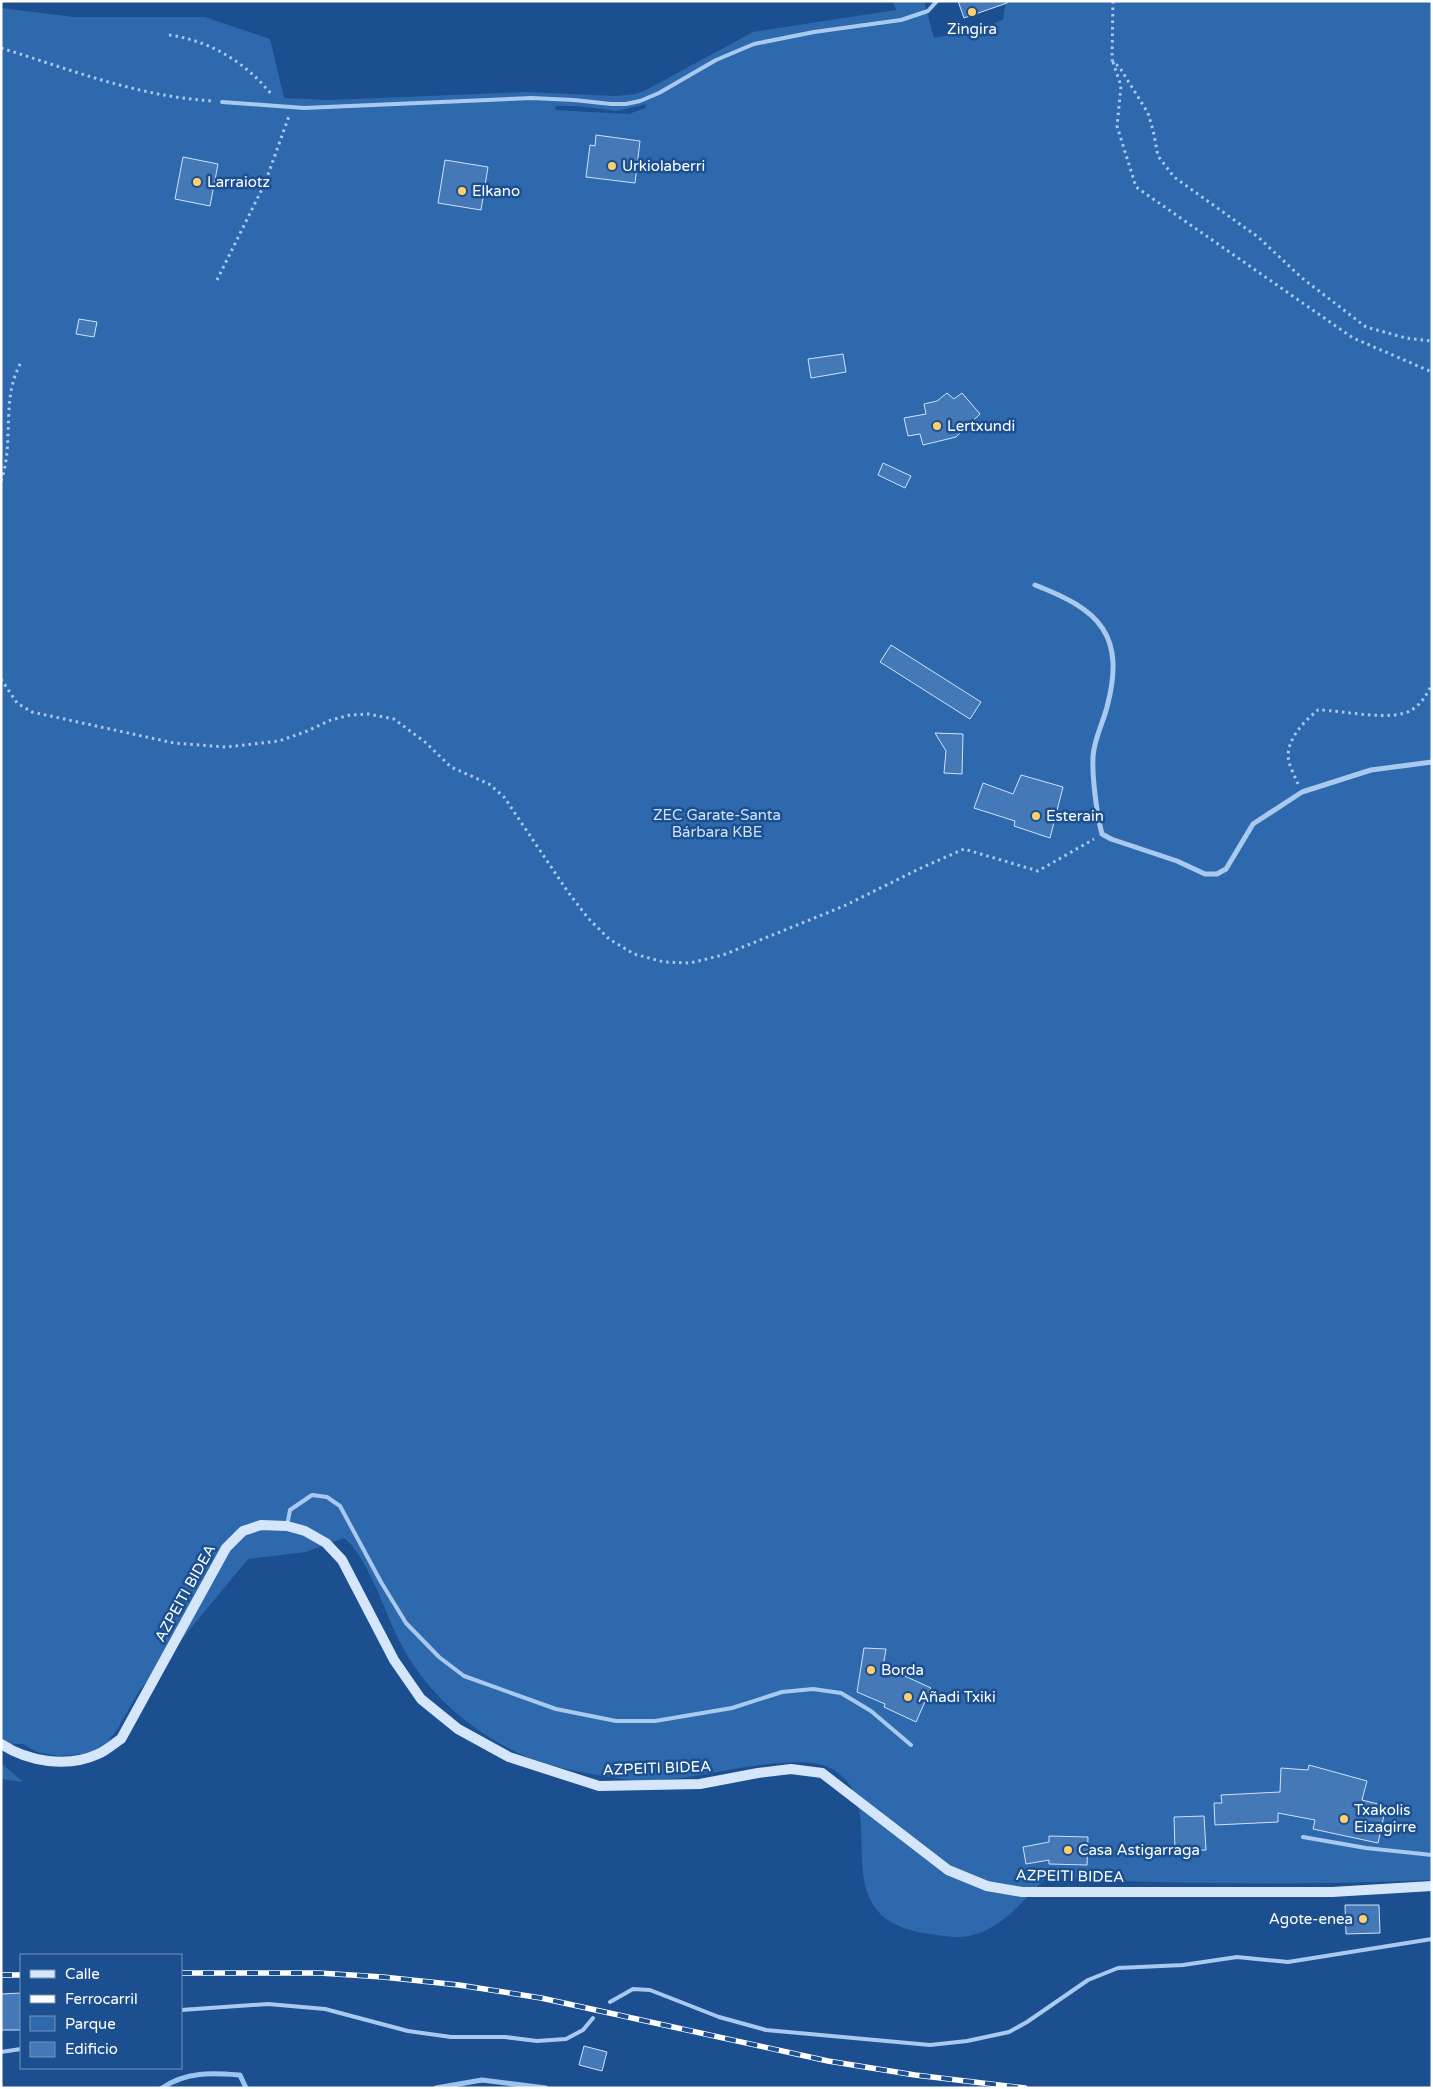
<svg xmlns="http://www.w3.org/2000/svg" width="1433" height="2089" font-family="'Varela Round',sans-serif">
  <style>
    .green { fill: #2e69ad; fill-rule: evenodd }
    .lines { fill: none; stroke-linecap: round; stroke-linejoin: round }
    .stream { stroke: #9cc4f0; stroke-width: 5 }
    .building { fill: #4478b7; stroke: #cfe3fa }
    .path { stroke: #a9c9ee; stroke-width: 3; stroke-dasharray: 2.5 4; stroke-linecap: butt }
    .lane { stroke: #a9c9ee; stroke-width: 4 }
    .street { stroke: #a9c9ee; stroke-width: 5 }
    .secondary { stroke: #d6e6fa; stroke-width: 10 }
    .rail-casing { stroke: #fff; stroke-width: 5.5 }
    .rail { stroke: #1b4f8f; stroke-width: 4; stroke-dasharray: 11; stroke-linecap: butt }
    .poi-dot { fill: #ffd166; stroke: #1b4f8f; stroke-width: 2 }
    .labels { text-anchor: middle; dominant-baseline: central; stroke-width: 5; stroke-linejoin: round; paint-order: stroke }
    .poi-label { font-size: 15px; fill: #fff; stroke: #1b4f8f; text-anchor: start }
    .park-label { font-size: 15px; fill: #cfe3fa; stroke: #1b4f8f }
    .street-label { font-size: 15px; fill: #fff; stroke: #1b4f8f }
  </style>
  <rect width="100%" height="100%" fill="#1b4f8f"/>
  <!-- green -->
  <path class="green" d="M 893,1 L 924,1 L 934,38 L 979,29 L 1003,20 L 1006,1 L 1432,1 L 1432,1880 C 1304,1885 1175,1885 1047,1877 C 1025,1898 1004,1927 973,1935 C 959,1939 944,1936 930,1934 C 812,1919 900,1803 830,1768 C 800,1753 722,1772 688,1777 C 673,1779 659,1780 644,1781 C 635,1781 625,1779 616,1778 C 582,1773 549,1767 518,1753 C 464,1727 419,1686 394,1630 C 384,1607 364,1552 344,1538 L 306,1552 L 248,1559 L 139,1691 L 117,1730 L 103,1748 L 85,1754 L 59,1756 L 37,1752 L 23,1744 L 1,1744 L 1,8 L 74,17 L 205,17 L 270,39 L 284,98 L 328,100 L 526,92 L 616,96 L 636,94 L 646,90 L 753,32 L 896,10 ZM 646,104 L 645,108 L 629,114 L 555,110 L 556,106 L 577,106 L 617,111 Z
    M 1,1763 L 23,1782 L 1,1779 Z"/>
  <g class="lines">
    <!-- stream -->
    <path class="stream" d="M 162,2088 C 187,2071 212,2073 240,2075 L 246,2088
      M 436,2088 L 482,2080 L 546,2088"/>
  </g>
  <!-- building -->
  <path class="building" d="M 958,1 L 1007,1 L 1007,3 L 964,18 Z
    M 596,135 L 640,141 L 635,183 L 586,177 L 590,145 L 595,146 Z
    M 183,157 L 218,164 L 210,206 L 175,199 Z
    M 445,160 L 488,167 L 481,210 L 438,203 Z
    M 79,319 L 97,322 L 94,337 L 76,334 Z
    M 843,354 L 846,372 L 811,378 L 808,359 Z
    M 947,393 L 954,399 L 962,393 L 980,414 L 956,437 L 923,445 L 920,434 L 908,436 L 904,418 L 926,414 L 924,404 L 937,401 Z
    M 883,463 L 911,476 L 905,488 L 878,475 Z
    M 891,645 L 981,702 L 970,719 L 880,662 Z
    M 935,733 L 963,734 L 962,774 L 944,773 L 946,751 Z
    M 1021,775 L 1063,787 L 1050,838 L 1014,826 L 1015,821 L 974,808 L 983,783 L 1013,794 Z
    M 864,1648 L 886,1649 L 883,1666 L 931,1688 L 916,1722 L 884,1707 L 885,1704 L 857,1692 Z
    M 1309,1765 L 1367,1781 L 1362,1800 L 1386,1806 L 1378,1843 L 1313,1829 L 1315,1820 L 1278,1813 L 1278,1822 L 1215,1825 L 1214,1803 L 1222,1803 L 1221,1795 L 1280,1792 L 1281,1768 L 1308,1770 Z
    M 1204,1816 L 1206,1850 L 1175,1851 L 1174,1817 Z
    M 1049,1836 L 1088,1837 L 1087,1865 L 1049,1864 L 1049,1860 L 1026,1864 L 1023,1847 L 1049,1842 Z
    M 1345,1905 L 1379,1905 L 1380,1933 L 1346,1934 Z
    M 21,1993 L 21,2030 L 1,2030 L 1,1994 Z
    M 584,2046 L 607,2052 L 602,2071 L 579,2065 Z"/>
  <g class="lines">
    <!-- path -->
    <path class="path" d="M 1113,1 L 1112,60 L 1120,68 L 1148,113 L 1153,130 L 1158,156 L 1174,177 L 1258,237 L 1302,278 L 1366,327 L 1406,338 L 1432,341
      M 169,35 C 211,41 245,62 272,95
      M 1,48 C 72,70 139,97 214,101
      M 1113,62 L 1121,86 L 1117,126 L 1136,187 L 1353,338 L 1432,372
      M 217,280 L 265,183 L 289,116
      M 1,481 C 15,442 0,397 22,361
      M 1,679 L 17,703 L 32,712 L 174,743 L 226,747 L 279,741 L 305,732 L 331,720 L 350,715 L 368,714 L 394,719 L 425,742 L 451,767 L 489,784 L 504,797 L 568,892 L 588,918 L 609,939 L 634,954 L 664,962 L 690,963 L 723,955 L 844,906 L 921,868 L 964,849 L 1038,871 L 1094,839
      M 1298,784 C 1295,777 1291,769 1289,762 C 1284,742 1303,722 1318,710 C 1341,710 1394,723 1413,709 C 1422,703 1427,694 1432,684"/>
    <!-- lane -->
    <path class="lane" d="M 222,102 L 304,108 L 531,98 L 574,100 L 611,104 L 626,104 L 640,101 L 659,93 L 716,60 L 754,44 L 814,32 L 901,20 L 928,11 L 937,1
      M 287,1526 L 290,1510 L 312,1495 L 327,1497 L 340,1506 L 381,1582 L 406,1623 L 439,1657 L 464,1676 L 556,1709 L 616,1721 L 655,1721 L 732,1708 L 782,1692 L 813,1689 L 841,1693 L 871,1711 L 911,1745
      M 1303,1837 L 1366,1848 L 1432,1855
      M 610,2002 L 633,1989 L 650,1990 L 719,2017 L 766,2030 L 930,2045 L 967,2041 L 1009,2032 L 1027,2022 L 1088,1980 L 1118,1968 L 1183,1965 L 1237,1957 L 1288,1962 L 1432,1939
      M 181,2010 L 268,2004 L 325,2009 L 408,2031 L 451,2037 L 505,2037 L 537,2041 L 566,2039 L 583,2030 L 593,2018
      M 1,2052 L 21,2049"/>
    <!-- street -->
    <path class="street" d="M 1035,585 C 1100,610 1126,635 1107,707 C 1103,723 1093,742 1093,758 C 1092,777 1097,816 1102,834 L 1111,839 L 1177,861 L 1205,874 L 1217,874 L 1226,869 L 1253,824 L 1302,792 L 1371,770 L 1432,762"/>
    <!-- secondary -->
    <path class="secondary" d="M 1,1744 C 28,1762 68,1768 98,1754 C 106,1751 113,1744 121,1739 L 226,1548 L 243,1531 L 261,1525 L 287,1526 L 305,1531 L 326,1543 L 342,1560 L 394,1660 L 421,1699 L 458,1729 L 509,1757 L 599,1786 L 700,1784 L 758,1773 L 791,1769 L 822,1773 L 948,1870 L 987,1886 L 1022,1892 L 1332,1892 L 1432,1886"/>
    <defs>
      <path id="rail" d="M 181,1973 L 319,1973 L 383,1977 L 459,1985 L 541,1998 L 828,2061 L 915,2075 L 1025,2088
        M 1,1975 L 21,1975"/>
    </defs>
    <!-- rail casing -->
    <use href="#rail" class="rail-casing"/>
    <!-- rail -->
    <use href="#rail" class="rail"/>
  </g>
  <!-- markers -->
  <g class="poi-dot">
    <circle cx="972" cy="12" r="5"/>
    <circle cx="612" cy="166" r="5"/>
    <circle cx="197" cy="182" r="5"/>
    <circle cx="462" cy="191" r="5"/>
    <circle cx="937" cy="426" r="5"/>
    <circle cx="1036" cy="816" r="5"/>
    <circle cx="871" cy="1670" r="5"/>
    <circle cx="908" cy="1697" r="5"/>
    <circle cx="1344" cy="1819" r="5"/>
    <circle cx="1068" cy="1850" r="5"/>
    <circle cx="1363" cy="1919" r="5"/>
  </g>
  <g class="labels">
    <!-- poi labels -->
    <g class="poi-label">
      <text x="972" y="29" text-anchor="middle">Zingira</text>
      <text x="622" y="166">Urkiolaberri</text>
      <text x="207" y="182">Larraiotz</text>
      <text x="472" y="191">Elkano</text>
      <text x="947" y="426">Lertxundi</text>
      <text x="1046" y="816">Esterain</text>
      <text x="881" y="1670">Borda</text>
      <text x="918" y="1697">Añadi Txiki</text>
      <text x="1354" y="1810">Txakolis<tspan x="1354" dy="17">Eizagirre</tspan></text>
      <text x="1078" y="1850">Casa Astigarraga</text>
      <text x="1353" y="1919" text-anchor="end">Agote-enea</text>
    </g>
    <!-- park labels -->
    <g class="park-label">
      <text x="717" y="815">ZEC Garate-Santa<tspan x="717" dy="17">Bárbara KBE</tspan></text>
    </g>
    <!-- street labels -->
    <g class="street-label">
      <text transform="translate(185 1593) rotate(-61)">AZPEITI BIDEA</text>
      <text transform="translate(657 1768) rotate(-2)">AZPEITI BIDEA</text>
      <text transform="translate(1070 1876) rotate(1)">AZPEITI BIDEA</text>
    </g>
  </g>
  <!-- border -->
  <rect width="1433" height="2089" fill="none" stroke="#ffffff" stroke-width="5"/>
  <!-- legend -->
  <rect x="20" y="1954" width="162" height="115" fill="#1b4f8f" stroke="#7695bc"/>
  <rect x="30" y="1970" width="25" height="8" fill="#d6e6fa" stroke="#7695bc"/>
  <text x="65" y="1979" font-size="15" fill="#ffffff">Calle</text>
  <rect x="30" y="1995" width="25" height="8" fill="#ffffff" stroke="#7695bc"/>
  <text x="65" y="2004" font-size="15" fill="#ffffff">Ferrocarril</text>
  <rect x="30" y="2016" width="25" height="15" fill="#2e69ad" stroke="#7695bc"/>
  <text x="65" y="2029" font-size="15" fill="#ffffff">Parque</text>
  <rect x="30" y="2042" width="25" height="15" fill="#4478b7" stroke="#7695bc"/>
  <text x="65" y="2054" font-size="15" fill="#ffffff">Edificio</text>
</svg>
